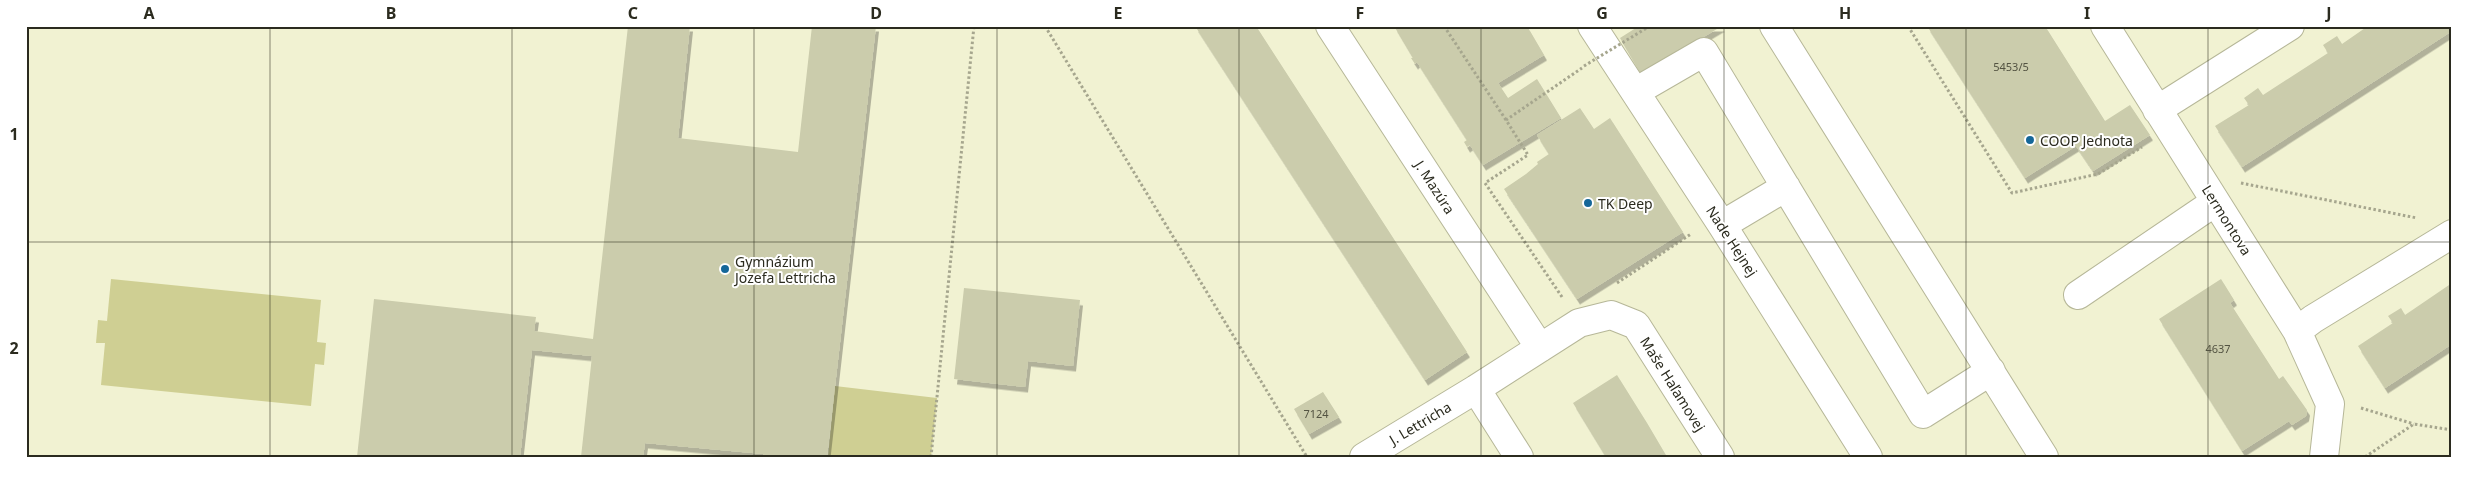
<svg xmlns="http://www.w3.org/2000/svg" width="2478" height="483" font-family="'Noto Sans',sans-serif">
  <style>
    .green { fill: #cfcf93 }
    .building { fill: #cbccac; filter: url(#shadow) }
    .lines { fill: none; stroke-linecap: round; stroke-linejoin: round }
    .minor-casing { stroke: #b6b798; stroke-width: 30 }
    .path { stroke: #a6a68e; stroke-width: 3; stroke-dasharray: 2.5 2.5; stroke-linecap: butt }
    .minor { stroke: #fff; stroke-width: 28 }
    .path-bridge { stroke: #a6a68e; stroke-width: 3; stroke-dasharray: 2.5 2.5; stroke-linecap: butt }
    .grid { fill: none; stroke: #2b2b1f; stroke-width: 1; stroke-opacity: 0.55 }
    .poi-dot { fill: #156799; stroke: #fff; stroke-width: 2 }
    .labels { text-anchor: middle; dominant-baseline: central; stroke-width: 4; stroke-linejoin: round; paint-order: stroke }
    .number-label { font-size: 11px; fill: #535342 }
    .poi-label { font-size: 14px; fill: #2b2b1f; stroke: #fff; text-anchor: start }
    .street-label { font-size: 14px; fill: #2b2b1f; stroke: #fff }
    .neatline { fill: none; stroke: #2b2b1f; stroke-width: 2 }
    .grid-label { font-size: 16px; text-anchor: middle; font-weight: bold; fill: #2b2b1f }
  </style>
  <defs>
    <filter id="shadow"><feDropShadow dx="3" dy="5.5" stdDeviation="0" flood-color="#0004"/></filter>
  </defs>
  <rect width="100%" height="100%" fill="#f1f2d2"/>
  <!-- green -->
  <path class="green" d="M 111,279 L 321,300 L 317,342 L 326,343 L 324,365 L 315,364 L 311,406 L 101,385 L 105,343 L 96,343 L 98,320 L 107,321 Z
    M 835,386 L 937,398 L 931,457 L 828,457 Z"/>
  <!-- building -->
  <path class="building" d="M 628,26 L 690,26 L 678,138 L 798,152 L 812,26 L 876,26 L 827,457 L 763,457 L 763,454 L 645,443 L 643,457 L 581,457 L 592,356 L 532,350 L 520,457 L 357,457 L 374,299 L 536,317 L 534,331 L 593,339 Z
    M 1195,26 L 1256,26 L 1467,352 L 1425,380 Z
    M 1394,26 L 1527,26 L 1544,55 L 1498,83 L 1508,98 L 1537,79 L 1561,118 L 1483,165 L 1470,145 L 1467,147 L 1464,142 L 1467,140 L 1417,62 L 1415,64 L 1411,58 L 1413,58 Z
    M 1639,26 L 1722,26 L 1641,74 L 1620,38 Z
    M 1927,26 L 2045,26 L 2105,121 L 2130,105 L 2150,135 L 2093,171 L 2076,146 L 2025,178 Z
    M 2368,26 L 2452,26 L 2452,31 L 2242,167 L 2215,126 L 2249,105 L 2244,98 L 2258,88 L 2263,95 L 2328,53 L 2323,45 L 2337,36 L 2342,44 Z
    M 1580,108 L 1594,129 L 1610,118 L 1683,232 L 1577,299 L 1504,189 L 1526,174 L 1538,164 L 1537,162 L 1549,154 L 1537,135 Z
    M 2221,279 L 2234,300 L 2230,303 L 2279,379 L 2283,376 L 2307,410 L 2306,416 L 2292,425 L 2289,421 L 2242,451 L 2159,319 Z
    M 2452,283 L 2452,344 L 2385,388 L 2358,346 L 2393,323 L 2388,316 L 2401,308 L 2405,315 Z
    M 964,288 L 1080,300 L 1073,366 L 1028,361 L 1025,387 L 954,379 Z
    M 1617,375 L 1647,423 L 1667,457 L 1606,457 L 1573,403 Z
    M 1323,392 L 1339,417 L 1309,434 L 1294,409 Z"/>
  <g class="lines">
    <defs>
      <path id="minor" d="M 1330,26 L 1540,348
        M 1592,26 L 1722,225 L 1868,457
        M 1774,26 L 2044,457
        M 2105,26 L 2297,331 L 2330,404 L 2324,457
        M 1635,92 L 1704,52 L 1923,414 L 1991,371
        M 2157,110 L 2290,26
        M 1722,225 L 1786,187
        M 2078,295 L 2215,202
        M 2297,331 L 2313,319 L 2452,234
        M 1476,389 L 1519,457
        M 1364,457 L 1476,389 L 1579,323 L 1611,315 L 1636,325 L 1720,457"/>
    </defs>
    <!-- minor casing -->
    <use href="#minor" class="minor-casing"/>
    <!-- path -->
    <path class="path" d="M 1045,26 L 1307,457
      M 1444,26 L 1506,120
      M 1908,26 L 2012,193 L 2098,174 L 2142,147
      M 26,28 L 27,26
      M 2241,183 L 2417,218
      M 1617,283 L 1691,234
      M 1562,297 L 1485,183 L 1528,155 L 1506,120 L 1582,68
      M 2361,408 L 2414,424
      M 26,455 L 27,457
      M 931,457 L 974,26
      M 2365,457 L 2414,424 L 2452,430"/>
    <!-- minor -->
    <use href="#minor" class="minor"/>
    <!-- path-bridge -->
    <path class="path-bridge" d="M 1584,66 L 1650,26"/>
  </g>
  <!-- grid -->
  <path class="grid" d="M 270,26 L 270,457M 512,26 L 512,457M 754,26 L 754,457M 997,26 L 997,457M 1239,26 L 1239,457M 1481,26 L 1481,457M 1724,26 L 1724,457M 1966,26 L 1966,457M 2208,26 L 2208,457M 26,242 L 2452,242"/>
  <!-- markers -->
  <g class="poi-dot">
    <circle cx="2030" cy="140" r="5"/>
    <circle cx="1588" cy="203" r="5"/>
    <circle cx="725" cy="269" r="5"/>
  </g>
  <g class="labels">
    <!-- number labels -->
    <g class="number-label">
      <text x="2011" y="66">5453/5</text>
      <text x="2218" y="348">4637</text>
      <text x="1316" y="413">7124</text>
    </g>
    <!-- poi labels -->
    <g class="poi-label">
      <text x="2040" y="140">COOP Jednota</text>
      <text x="1598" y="203">TK Deep</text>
      <text x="735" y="261">Gymnázium<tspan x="735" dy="16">Jozefa Lettricha</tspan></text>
    </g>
    <!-- street labels -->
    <g class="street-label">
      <text transform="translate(1435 187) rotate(57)">J. Mazúra</text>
      <text transform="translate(2227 220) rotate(58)">Lermontova</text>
      <text transform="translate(1732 241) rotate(57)">Nade Hejnej</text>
      <text transform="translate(1673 384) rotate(58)">Maše Haľamovej</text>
      <text transform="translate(1420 423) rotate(-31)">J. Lettricha</text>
    </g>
  </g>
  <!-- border -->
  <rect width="2478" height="483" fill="none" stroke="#ffffff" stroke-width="55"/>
  <rect x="28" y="28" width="2422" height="428" class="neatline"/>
  <g class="grid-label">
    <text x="149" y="19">A</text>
    <text x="391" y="19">B</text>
    <text x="633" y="19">C</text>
    <text x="876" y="19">D</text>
    <text x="1118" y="19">E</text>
    <text x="1360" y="19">F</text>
    <text x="1602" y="19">G</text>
    <text x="1845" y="19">H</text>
    <text x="2087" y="19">I</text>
    <text x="2329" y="19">J</text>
    <text x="14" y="140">1</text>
    <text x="14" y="354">2</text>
  </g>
</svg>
